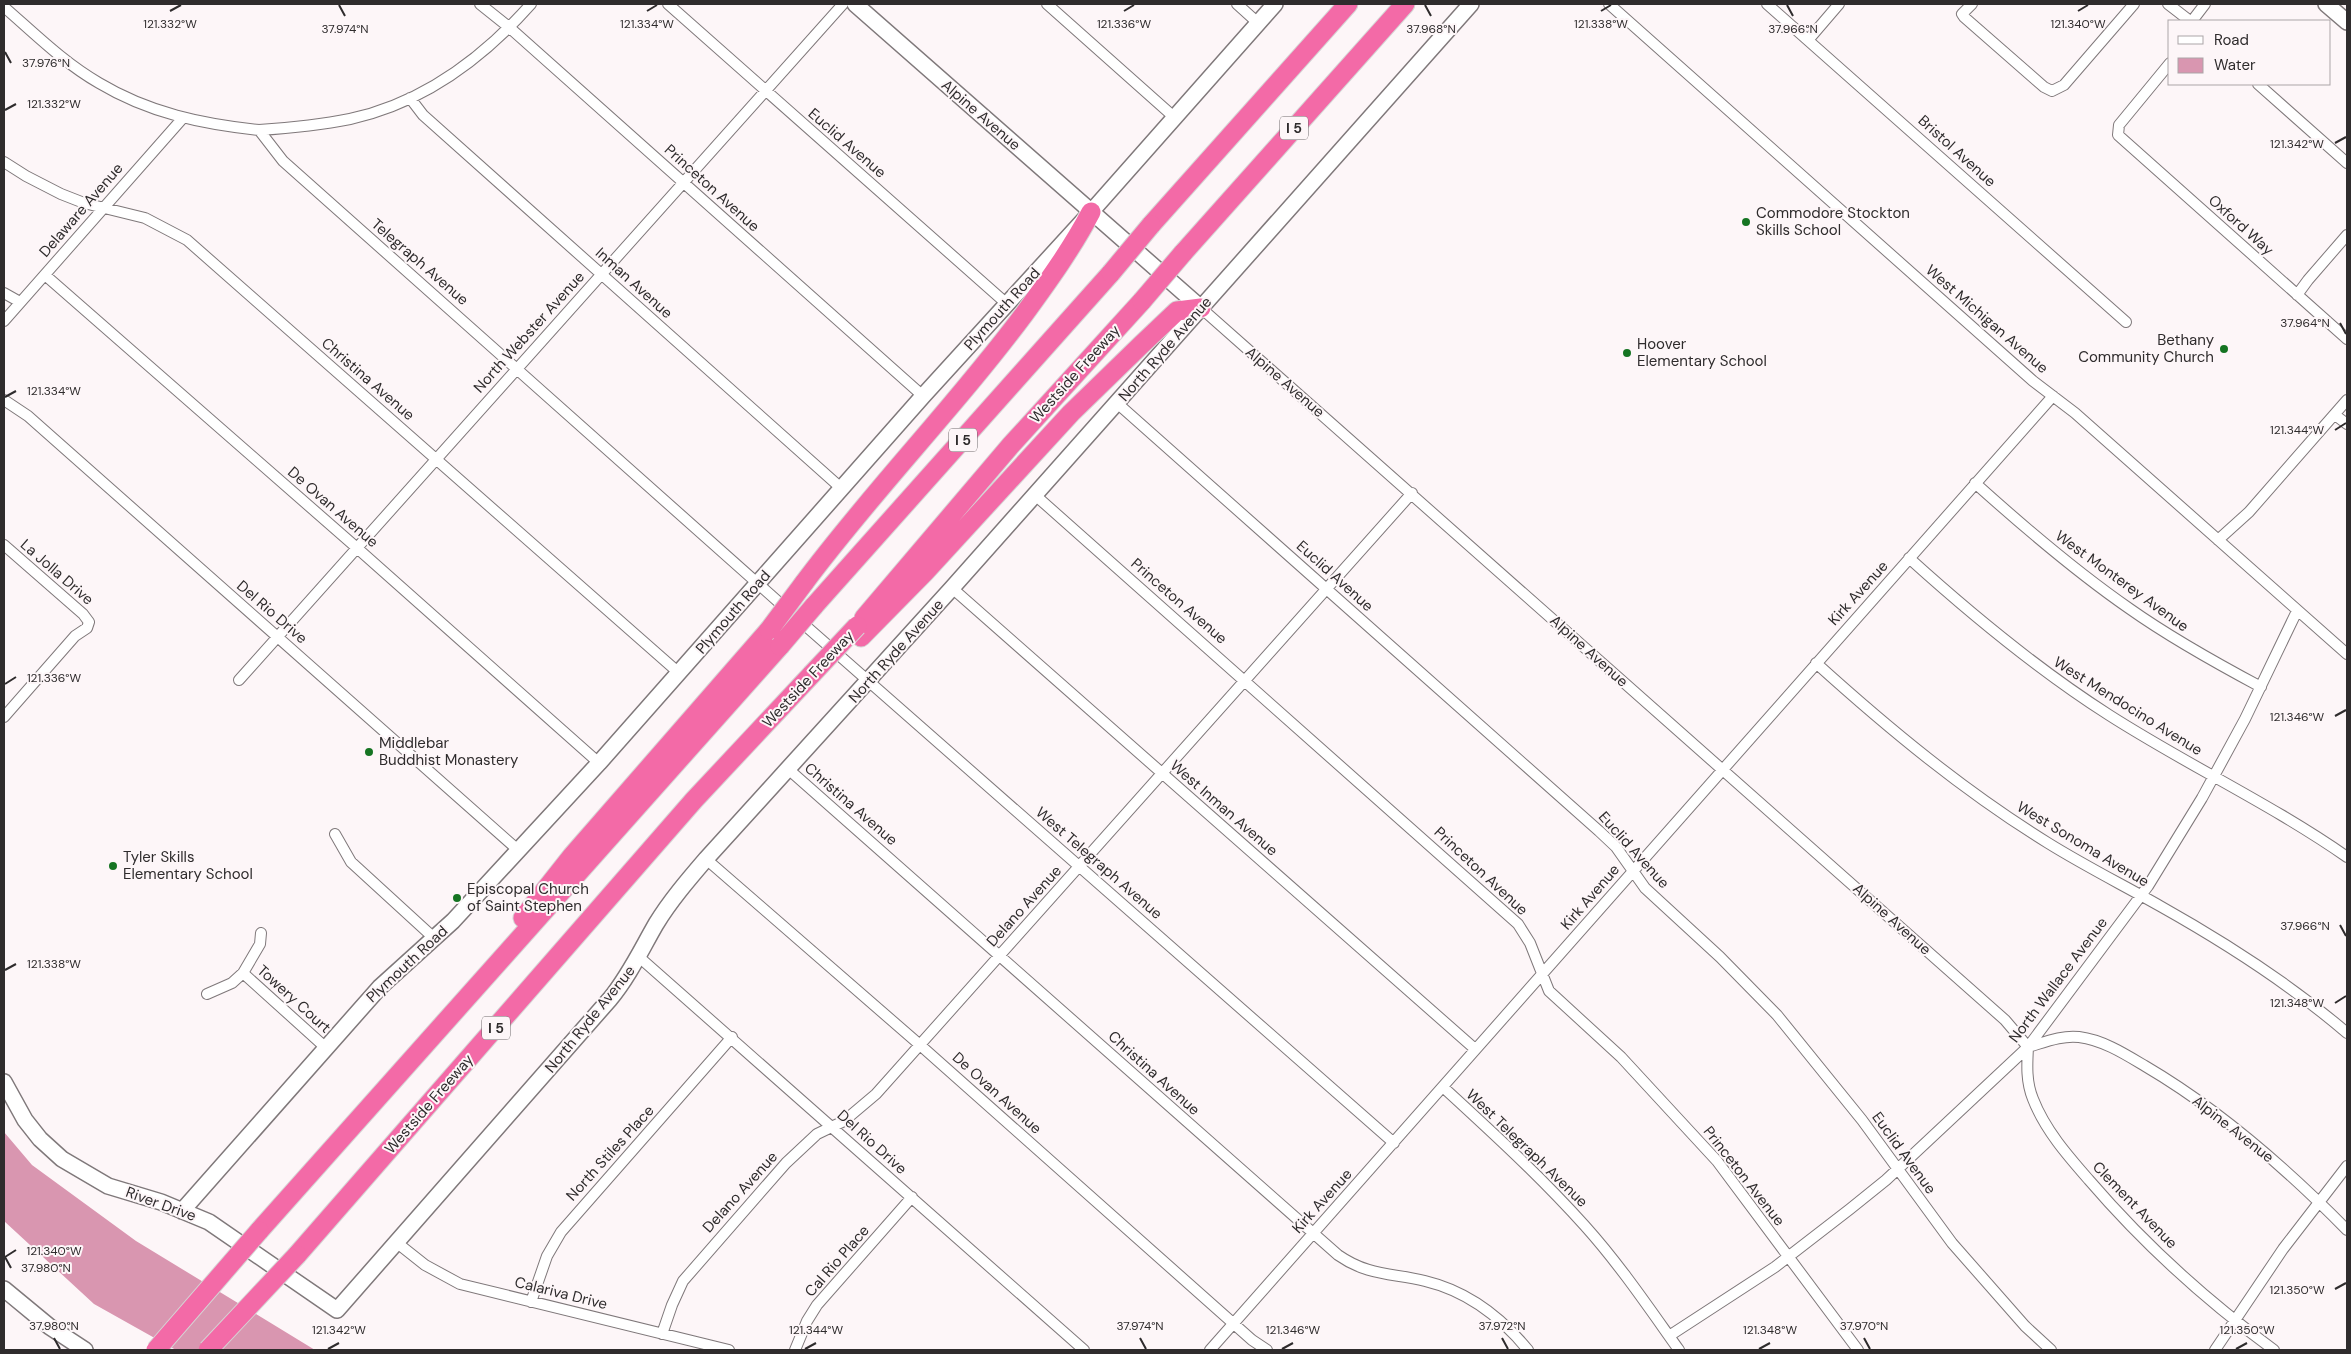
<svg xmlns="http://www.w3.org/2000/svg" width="2351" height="1354" font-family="'DM Sans',sans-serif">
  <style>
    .water { fill: #d996b0 }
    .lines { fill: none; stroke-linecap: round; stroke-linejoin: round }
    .street-casing { stroke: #7f787a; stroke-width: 12 }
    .secondary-casing { stroke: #7f787a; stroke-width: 18 }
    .highway-casing { stroke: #d5d5d5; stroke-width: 21 }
    .street { stroke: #fff; stroke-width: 10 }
    .secondary { stroke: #fff; stroke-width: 15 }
    .highway { stroke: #f36aa7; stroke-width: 19 }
    .highway-bridge-casing { stroke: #d5d5d5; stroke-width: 21; stroke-linecap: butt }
    .highway-bridge { stroke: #f36aa7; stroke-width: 19 }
    .ticks { fill: none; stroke: #2f2c2d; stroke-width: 2 }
    .poi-dot { fill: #157422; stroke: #fdf6f8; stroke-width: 2 }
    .labels { text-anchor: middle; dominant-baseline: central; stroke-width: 4; stroke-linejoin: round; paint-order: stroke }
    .shield { fill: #fdf6f8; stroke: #6d696a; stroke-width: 1 }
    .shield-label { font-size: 14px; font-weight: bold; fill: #2f2c2d }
    .street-label { font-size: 15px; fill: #2f2c2d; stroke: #fdf6f8 }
    .poi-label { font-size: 15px; fill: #2f2c2d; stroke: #fdf6f8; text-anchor: start }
    .ticks-label { font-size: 12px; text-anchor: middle; fill: #2f2c2d; stroke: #fdf6f8; stroke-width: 4; stroke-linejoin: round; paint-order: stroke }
  </style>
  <rect width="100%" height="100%" fill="#fdf6f8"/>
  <!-- water -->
  <path class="water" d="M 4,1132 L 32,1165 L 136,1241 L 315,1350 L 176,1350 L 94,1304 L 4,1221 Z"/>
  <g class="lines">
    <defs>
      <path id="street" d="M 480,4 L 510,28 L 923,396
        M 668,4 L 1007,304
        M 1047,4 L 1174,117
        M 1237,4 L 1258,23
        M 1609,4 L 2033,381 L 2075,413 L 2347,654
        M 1767,4 L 2126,322
        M 1972,4 L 1962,14 L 1964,17 L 2044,87 L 2052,91 L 2064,85 L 2134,4
        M 2168,4 L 2190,21
        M 4,7 C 34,33 64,63 99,83 C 149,113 202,124 259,130 L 283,161 L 783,606 L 1394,1143
        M 2192,21 L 2205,4
        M 1809,39 L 1839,4
        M 2170,63 L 2119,125 L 2118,135 L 2347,339
        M 2258,84 L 2347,163
        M 410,98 L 423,115 L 841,488
        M 259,130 C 289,128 320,125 350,119 C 423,103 483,58 531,4
        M 4,162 L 26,176 L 61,194 L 84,203 L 145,218 L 187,240 L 679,673
        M 45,275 L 357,548 L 599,763
        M 4,293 L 20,302
        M 2297,295 L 2308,280 L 2347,235
        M 1201,308 L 2005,1020 L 2028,1047
        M 4,321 L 182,119
        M 4,400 L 28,416 L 518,850
        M 1117,403 L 1599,831 L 1616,847 L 1645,888 L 1720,957 L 1777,1015 L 1862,1120 L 1952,1243 L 2025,1326 L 2051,1350
        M 2335,415 L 2347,424
        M 1975,483 C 2025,528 2075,571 2130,609 C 2171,638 2216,663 2261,687
        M 1035,495 L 1518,924 L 1530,943 L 1549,991 L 1621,1057 L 1717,1161 L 1858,1350
        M 2218,540 L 2249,512 L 2347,400
        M 4,545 L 83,614 L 89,622 L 87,628 L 75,636 L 4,717
        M 1909,558 C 1972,615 2037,669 2109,715 C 2187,765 2271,804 2347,857
        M 952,588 L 1475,1049
        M 1816,663 C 1889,729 1964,791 2048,843 C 2085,866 2123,885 2160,906 C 2226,943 2290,984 2347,1033
        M 239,680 L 843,4
        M 787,768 L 1338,1255 C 1368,1276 1392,1273 1425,1281 C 1467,1291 1501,1317 1528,1350
        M 335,834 L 351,862 L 434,938
        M 706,859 L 920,1045 L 1252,1340 L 1267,1350
        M 639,957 L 1084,1350
        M 243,973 L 260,944 L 261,933
        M 207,994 L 232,983 L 243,973 L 325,1047
        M 2028,1047 C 2027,1065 2026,1082 2033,1099 C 2045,1130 2068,1156 2089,1180 C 2144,1244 2207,1301 2274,1350
        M 2028,1047 C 2045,1042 2062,1035 2079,1037 C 2103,1040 2125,1054 2145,1066 C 2220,1110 2286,1168 2347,1230
        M 1444,1088 C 1492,1132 1541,1177 1585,1226 C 1620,1265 1649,1308 1679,1350
        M 396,1242 L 425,1265 L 460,1284 L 729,1350
        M 531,1302 L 547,1256 L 561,1232 L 732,1037
        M 662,1334 L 672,1305 L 683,1281 L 786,1163 L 817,1134 L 844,1121 L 876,1094 L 1412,493
        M 1669,1336 L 1775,1267 L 1850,1209 L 1886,1180 L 2028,1047 L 2148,886 L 2202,798 L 2245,719 L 2297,611
        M 795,1350 L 807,1321 L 817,1305 L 912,1197
        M 1210,1350 L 2053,396
        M 2215,1350 L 2283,1249 L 2347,1166"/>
      <path id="secondary" d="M 855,4 L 1201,308
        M 2326,4 L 2347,22
        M 4,1082 L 25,1120 L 40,1139 L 62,1159 L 108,1186 L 161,1202 L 209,1222 L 337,1310 L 610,999 C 629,976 641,950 656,924 C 670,901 688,880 706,859 L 952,588 L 1471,4
        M 182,1211 L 380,987 L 453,921 L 599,763 L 923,396 L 1091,212 L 1275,4
        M 4,1289 L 50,1327 L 85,1350"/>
      <path id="highway" d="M 1151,225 L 1348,4
        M 1183,253 L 1405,4
        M 804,583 C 874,489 956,406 1025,313 C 1049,280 1072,248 1091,212
        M 814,606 L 1111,273
        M 864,618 L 1011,445 L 1142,301
        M 861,637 L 925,572 L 1071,413 L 1141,345 L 1177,311 L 1201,308
        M 523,918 L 572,856 L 769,630
        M 259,1231 L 780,646
        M 297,1255 L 694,800 L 812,674"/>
    </defs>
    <!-- street casing -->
    <use href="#street" class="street-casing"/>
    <!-- secondary casing -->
    <use href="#secondary" class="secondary-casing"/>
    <!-- highway casing -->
    <use href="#highway" class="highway-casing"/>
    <!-- street -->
    <use href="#street" class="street"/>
    <!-- secondary -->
    <use href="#secondary" class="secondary"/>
    <!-- highway -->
    <use href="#highway" class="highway"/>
    <defs>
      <path id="highway-bridge" d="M 1111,273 L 1151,225
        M 1142,301 L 1183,253
        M 769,630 L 804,583
        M 780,646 L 814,606
        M 812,674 L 857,626
        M 156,1350 L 259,1231
        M 208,1350 L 297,1255"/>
    </defs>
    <!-- highway-bridge casing -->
    <use href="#highway-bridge" class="highway-bridge-casing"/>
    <!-- highway-bridge -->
    <use href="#highway-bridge" class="highway-bridge"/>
  </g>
  <!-- ticks -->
  <path class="ticks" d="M 339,5 L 345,16M 1425,5 L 1431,16M 1787,5 L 1793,16M 170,11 L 181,5M 647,11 L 657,5M 1124,11 L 1134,5M 1601,11 L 1611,5M 2078,11 L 2088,5M 5,52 L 11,63M 5,110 L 16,104M 2335,143 L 2346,137M 2340,323 L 2346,334M 5,397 L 16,391M 2335,430 L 2346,423M 5,684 L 16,677M 2335,716 L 2346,710M 2340,925 L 2346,936M 5,970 L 16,964M 2335,1003 L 2346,996M 5,1257 L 16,1250M 5,1257 L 11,1268M 2335,1289 L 2346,1283M 54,1338 L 60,1349M 1140,1338 L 1146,1349M 1502,1338 L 1508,1349M 1864,1338 L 1870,1349M 328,1349 L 339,1343M 805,1349 L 816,1343M 1282,1349 L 1293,1343M 1759,1349 L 1770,1343M 2236,1349 L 2247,1343"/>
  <!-- markers -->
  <g class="poi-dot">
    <circle cx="1746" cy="222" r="5"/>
    <circle cx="2224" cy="349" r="5"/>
    <circle cx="1627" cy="353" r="5"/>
    <circle cx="369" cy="752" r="5"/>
    <circle cx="113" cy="866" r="5"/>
    <circle cx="457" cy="898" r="5"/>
  </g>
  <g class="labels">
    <!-- shield labels -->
    <g class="shield">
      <rect x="1280" y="116.5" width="28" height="23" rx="4"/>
      <rect x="949" y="428.5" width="28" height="23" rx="4"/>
      <rect x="482" y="1016.5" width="28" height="23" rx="4"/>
    </g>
    <g class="shield-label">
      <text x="1294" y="128">I 5</text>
      <text x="963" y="440">I 5</text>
      <text x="496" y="1028">I 5</text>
    </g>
    <!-- street labels -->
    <g class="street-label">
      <text transform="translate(981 115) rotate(41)">Alpine Avenue</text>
      <text transform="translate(847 143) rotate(41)">Euclid Avenue</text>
      <text transform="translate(1957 151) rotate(42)">Bristol Avenue</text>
      <text transform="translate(712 188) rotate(42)">Princeton Avenue</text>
      <text transform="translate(81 210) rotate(-49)">Delaware Avenue</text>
      <text transform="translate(2241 225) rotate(42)">Oxford Way</text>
      <text transform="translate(420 262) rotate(41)">Telegraph Avenue</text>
      <text transform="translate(634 283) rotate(42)">Inman Avenue</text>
      <text transform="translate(1002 309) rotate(-48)">Plymouth Road</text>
      <text transform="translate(1987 319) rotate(41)">West Michigan Avenue</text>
      <text transform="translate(529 332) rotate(-48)">North Webster Avenue</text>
      <text transform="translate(1165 349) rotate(-49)">North Ryde Avenue</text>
      <text transform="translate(1075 374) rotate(-48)">Westside Freeway</text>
      <text transform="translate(368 379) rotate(41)">Christina Avenue</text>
      <text transform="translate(1285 382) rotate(41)">Alpine Avenue</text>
      <text transform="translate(333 507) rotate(41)">De Ovan Avenue</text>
      <text transform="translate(57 572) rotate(41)">La Jolla Drive</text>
      <text transform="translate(1335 576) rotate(42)">Euclid Avenue</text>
      <text transform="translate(2122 581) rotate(36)">West Monterey Avenue</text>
      <text transform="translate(1858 593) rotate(-48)">Kirk Avenue</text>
      <text transform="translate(1179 601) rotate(41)">Princeton Avenue</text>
      <text transform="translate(272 612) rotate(41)">Del Rio Drive</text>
      <text transform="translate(733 612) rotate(-49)">Plymouth Road</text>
      <text transform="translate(896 651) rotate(-48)">North Ryde Avenue</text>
      <text transform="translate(1589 651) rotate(42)">Alpine Avenue</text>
      <text transform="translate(808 679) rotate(-47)">Westside Freeway</text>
      <text transform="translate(2128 706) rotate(32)">West Mendocino Avenue</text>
      <text transform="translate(851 804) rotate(41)">Christina Avenue</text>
      <text transform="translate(1224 808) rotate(41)">West Inman Avenue</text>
      <text transform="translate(2083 844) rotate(31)">West Sonoma Avenue</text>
      <text transform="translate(1634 850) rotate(48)">Euclid Avenue</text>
      <text transform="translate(1099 863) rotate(41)">West Telegraph Avenue</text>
      <text transform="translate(1481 871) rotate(43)">Princeton Avenue</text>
      <text transform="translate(1590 897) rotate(-49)">Kirk Avenue</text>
      <text transform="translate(1024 906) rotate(-48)">Delano Avenue</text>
      <text transform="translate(1892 919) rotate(42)">Alpine Avenue</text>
      <text transform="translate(407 964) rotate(-43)">Plymouth Road</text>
      <text transform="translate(2058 980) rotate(-53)">North Wallace Avenue</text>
      <text transform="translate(294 999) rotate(42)">Towery Court</text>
      <text transform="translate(590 1019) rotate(-51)">North Ryde Avenue</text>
      <text transform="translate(1154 1073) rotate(42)">Christina Avenue</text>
      <text transform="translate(997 1093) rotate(42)">De Ovan Avenue</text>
      <text transform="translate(429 1104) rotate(-49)">Westside Freeway</text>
      <text transform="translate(2233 1129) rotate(38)">Alpine Avenue</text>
      <text transform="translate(872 1142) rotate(42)">Del Rio Drive</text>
      <text transform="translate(1527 1148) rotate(44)">West Telegraph Avenue</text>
      <text transform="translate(610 1153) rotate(-48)">North Stiles Place</text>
      <text transform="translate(1904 1153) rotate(54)">Euclid Avenue</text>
      <text transform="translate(1744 1176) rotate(52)">Princeton Avenue</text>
      <text transform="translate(740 1192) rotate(-48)">Delano Avenue</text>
      <text transform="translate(1322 1201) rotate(-48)">Kirk Avenue</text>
      <text transform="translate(161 1204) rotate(20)">River Drive</text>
      <text transform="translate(2135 1205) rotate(46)">Clement Avenue</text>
      <text transform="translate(837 1261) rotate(-49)">Cal Rio Place</text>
      <text transform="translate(561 1293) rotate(14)">Calariva Drive</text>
    </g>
    <!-- poi labels -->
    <g class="poi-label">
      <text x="1756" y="213">Commodore Stockton<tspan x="1756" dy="17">Skills School</tspan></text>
      <text x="2214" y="340" text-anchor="end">Bethany<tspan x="2214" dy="17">Community Church</tspan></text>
      <text x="1637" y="344">Hoover<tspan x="1637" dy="17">Elementary School</tspan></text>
      <text x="379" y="743">Middlebar<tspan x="379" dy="17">Buddhist Monastery</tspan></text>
      <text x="123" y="857">Tyler Skills<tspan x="123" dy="17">Elementary School</tspan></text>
      <text x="467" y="889">Episcopal Church<tspan x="467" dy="17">of Saint Stephen</tspan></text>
    </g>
  </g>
  <g class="ticks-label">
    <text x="647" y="28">121.334°W</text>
    <text x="170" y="28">121.332°W</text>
    <text x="1124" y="28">121.336°W</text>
    <text x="1601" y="28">121.338°W</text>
    <text x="2078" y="28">121.340°W</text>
    <text x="345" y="33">37.974°N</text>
    <text x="1431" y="33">37.968°N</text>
    <text x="1793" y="33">37.966°N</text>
    <text x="46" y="67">37.976°N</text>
    <text x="54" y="108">121.332°W</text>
    <text x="2297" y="148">121.342°W</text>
    <text x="2305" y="327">37.964°N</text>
    <text x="54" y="395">121.334°W</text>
    <text x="2297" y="434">121.344°W</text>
    <text x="54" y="682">121.336°W</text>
    <text x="2297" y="721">121.346°W</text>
    <text x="2305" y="930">37.966°N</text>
    <text x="54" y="968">121.338°W</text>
    <text x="2297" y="1007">121.348°W</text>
    <text x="54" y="1255">121.340°W</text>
    <text x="46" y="1272">37.980°N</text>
    <text x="2297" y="1294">121.350°W</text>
    <text x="54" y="1330">37.980°N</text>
    <text x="1140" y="1330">37.974°N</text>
    <text x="1502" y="1330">37.972°N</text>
    <text x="1864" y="1330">37.970°N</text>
    <text x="339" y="1334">121.342°W</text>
    <text x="816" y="1334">121.344°W</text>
    <text x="1293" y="1334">121.346°W</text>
    <text x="1770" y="1334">121.348°W</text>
    <text x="2247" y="1334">121.350°W</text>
  </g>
  <!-- border -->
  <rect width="2351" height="1354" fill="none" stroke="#2f2c2d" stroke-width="10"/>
  <!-- legend -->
  <rect x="2168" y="20" width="162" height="65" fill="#fdf6f8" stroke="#aba5a7"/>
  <rect x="2178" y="36" width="25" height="8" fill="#ffffff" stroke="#aba5a7"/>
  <text x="2214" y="45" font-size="15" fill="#2f2c2d">Road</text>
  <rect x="2178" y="58" width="25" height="15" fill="#d996b0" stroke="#aba5a7"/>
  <text x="2214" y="70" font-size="15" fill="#2f2c2d">Water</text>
</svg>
